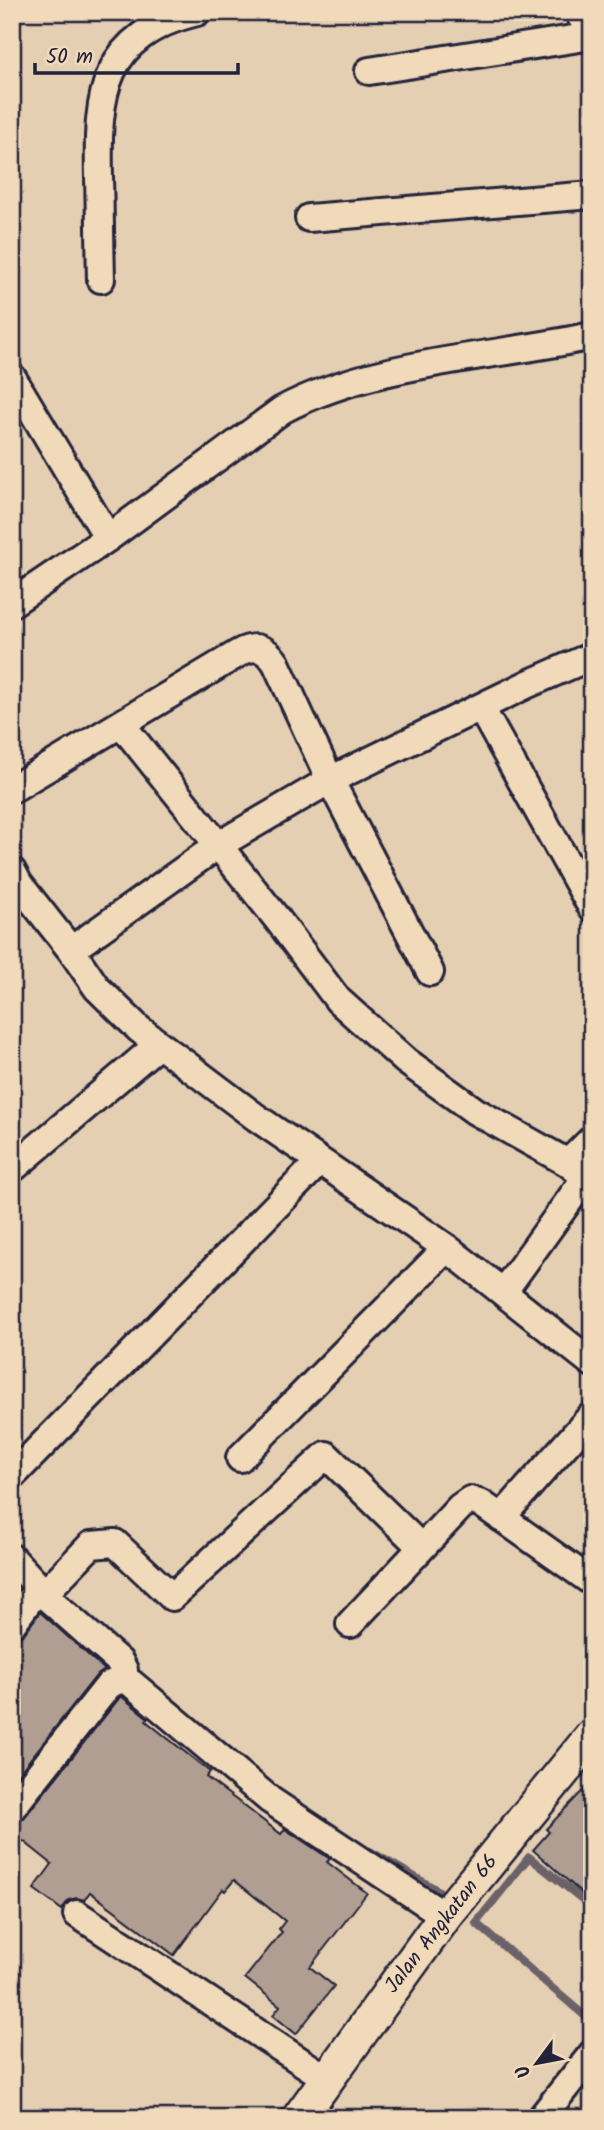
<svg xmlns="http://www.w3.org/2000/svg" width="604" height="2130" font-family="Kalam,sans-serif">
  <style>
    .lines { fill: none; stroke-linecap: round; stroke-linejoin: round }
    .stream { stroke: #6a6267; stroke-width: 8 }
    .building { fill: #af9e91; stroke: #22223b; stroke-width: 2 }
    .minor-casing { stroke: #22223b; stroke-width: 32 }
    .tertiary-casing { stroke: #22223b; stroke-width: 38 }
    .trunk-casing { stroke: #22223b; stroke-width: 44 }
    .minor { stroke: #f1dab9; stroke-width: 26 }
    .tertiary { stroke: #f1dab9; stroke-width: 33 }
    .trunk { stroke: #f1dab9; stroke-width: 38 }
    .labels { text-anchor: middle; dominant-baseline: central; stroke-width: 6; stroke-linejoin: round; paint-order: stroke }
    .street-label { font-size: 21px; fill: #22223b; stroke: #f1dab9 }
  </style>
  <rect width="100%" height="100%" fill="#e5cfb2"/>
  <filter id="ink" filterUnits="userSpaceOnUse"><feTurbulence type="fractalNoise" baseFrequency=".0143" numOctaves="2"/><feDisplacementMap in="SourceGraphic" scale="14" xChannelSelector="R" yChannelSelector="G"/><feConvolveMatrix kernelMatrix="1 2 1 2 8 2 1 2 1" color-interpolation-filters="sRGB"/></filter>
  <g filter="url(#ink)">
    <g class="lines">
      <!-- stream -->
      <path class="stream" d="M 370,1851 L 439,1891
        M 592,1907 L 529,1857 L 476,1923 L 592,2022"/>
    </g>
    <!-- building -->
    <path class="building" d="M 40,1612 L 105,1670 L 96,1676 L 12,1782 L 12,1639 L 24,1634 Z
      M 121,1696 L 148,1718 L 146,1721 L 210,1772 L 206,1777 L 281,1834 L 285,1829 L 330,1859 L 327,1862 L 367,1893 L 310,1967 L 334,1986 L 296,2034 L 273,2015 L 280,2006 L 245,1978 L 282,1932 L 279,1929 L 285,1921 L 234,1880 L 225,1891 L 223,1889 L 174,1955 L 90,1892 L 84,1900 L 77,1898 L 69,1900 L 62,1910 L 34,1889 L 52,1864 L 12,1832 L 12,1823 L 24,1818 Z
      M 592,1781 L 592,1902 L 533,1850 L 549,1832 L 546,1829 Z"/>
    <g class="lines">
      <defs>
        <path id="minor" d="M 369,71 L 592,36
          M 309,218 L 592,195
          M 101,279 C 100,245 100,211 99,177 C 97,93 102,35 197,12
          M 12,377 L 108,538
          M 12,603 L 108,538 L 282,410 C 374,361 491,358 592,336
          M 481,708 L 592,908
          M 122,725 L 278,920 L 338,1000 L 406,1061 L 475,1111 L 568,1163 L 592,1182
          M 12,789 L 239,653 C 255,644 266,648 276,663 L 330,780 L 430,972
          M 12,871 L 19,884 L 71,950 L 97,988 L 139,1029 L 257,1118 L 447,1248 L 592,1363
          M 71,950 L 217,846 L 330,780 L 528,684 L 592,656
          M 568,1163 L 592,1139
          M 12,1169 L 158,1045
          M 504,1291 L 586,1177
          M 240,1458 L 447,1248
          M 12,1476 L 319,1162
          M 501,1518 L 592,1415
          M 12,1558 L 34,1582 L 36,1591 L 12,1624
          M 35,1587 L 120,1662 L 124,1670 L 124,1680
          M 44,1594 L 91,1545 L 115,1543 L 172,1597 L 326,1455 L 421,1547
          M 350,1624 L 460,1507 L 470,1500 L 482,1504 L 592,1582
          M 12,1808 L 108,1686 C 117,1680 121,1679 131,1683 L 270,1800 L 445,1916
          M 77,1914 L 326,2078
          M 541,2118 L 592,2054"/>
        <path id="tertiary" d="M 299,2118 L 445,1916 L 592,1736"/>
        <path id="trunk" d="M 585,12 L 592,21"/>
      </defs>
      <!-- minor casing -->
      <use href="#minor" class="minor-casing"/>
      <!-- tertiary casing -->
      <use href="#tertiary" class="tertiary-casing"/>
      <!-- trunk casing -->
      <use href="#trunk" class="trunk-casing"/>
      <!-- minor -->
      <use href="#minor" class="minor"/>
      <!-- tertiary -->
      <use href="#tertiary" class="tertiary"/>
      <!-- trunk -->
      <use href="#trunk" class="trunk"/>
    </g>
  </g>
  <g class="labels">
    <!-- street labels -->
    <g class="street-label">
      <text transform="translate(442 1924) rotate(-52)">Jalan Angkatan 66</text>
    </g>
  </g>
  <!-- margin -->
  <rect width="604" height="2130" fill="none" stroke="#f1dab9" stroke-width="42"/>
  <rect x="21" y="21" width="562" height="2088" fill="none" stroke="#22223b" stroke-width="2.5" filter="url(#ink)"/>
  <!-- north arrow -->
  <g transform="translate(537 2063) rotate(238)" stroke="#f1dab9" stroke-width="5" paint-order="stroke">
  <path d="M0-5L12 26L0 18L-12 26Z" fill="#22223b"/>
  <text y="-10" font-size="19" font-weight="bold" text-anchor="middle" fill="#22223b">U</text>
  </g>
  <!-- scale -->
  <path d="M35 63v10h203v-10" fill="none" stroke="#22223b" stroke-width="3.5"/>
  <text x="46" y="63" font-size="21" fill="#22223b" stroke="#f1dab9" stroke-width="5" paint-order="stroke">50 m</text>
</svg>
